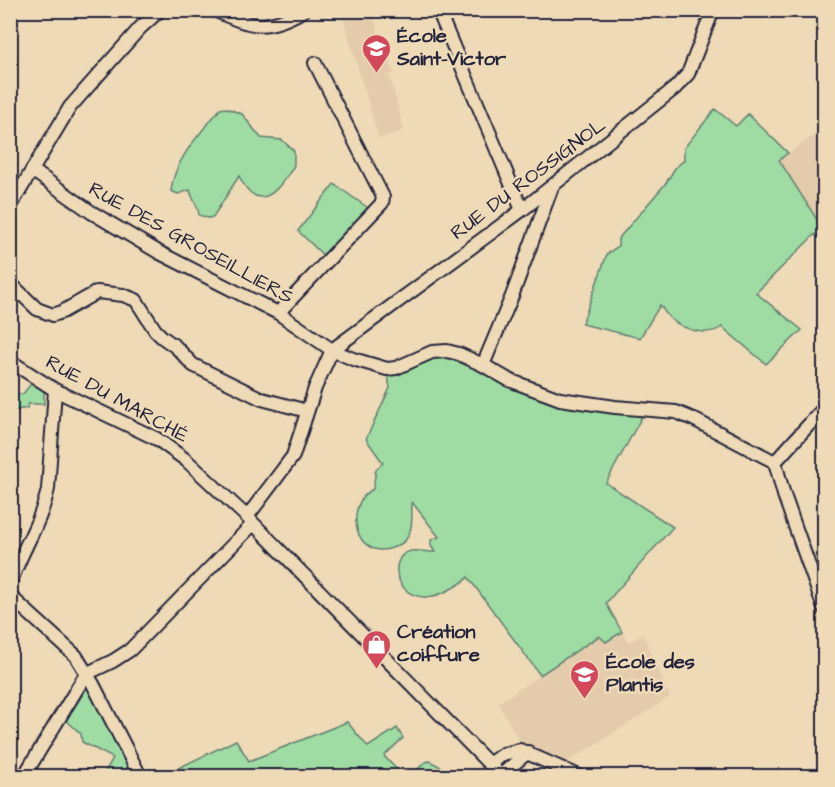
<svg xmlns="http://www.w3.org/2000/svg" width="835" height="787" font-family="'Architects Daughter',sans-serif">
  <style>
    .built { fill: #e4cbab }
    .green { fill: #9fdca3; stroke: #607f6f; stroke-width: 1.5 }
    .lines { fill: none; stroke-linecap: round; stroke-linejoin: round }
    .minor-casing { stroke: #22223b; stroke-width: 16 }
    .minor { stroke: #efdab8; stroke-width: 12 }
    .labels { text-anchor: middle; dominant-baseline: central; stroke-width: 5; stroke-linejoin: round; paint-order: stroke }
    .poi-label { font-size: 20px; font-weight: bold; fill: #22223b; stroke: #efdab8; text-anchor: start }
    .street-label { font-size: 20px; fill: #22223b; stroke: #efdab8 }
  </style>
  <rect width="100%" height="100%" fill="#efdab8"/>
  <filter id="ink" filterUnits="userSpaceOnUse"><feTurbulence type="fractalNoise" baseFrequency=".0167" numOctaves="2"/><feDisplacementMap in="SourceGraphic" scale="12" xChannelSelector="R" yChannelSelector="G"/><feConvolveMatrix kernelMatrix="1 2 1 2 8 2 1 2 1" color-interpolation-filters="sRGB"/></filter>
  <g filter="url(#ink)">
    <!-- built -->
    <path class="built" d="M 341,11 L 373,11 L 383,55 L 388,54 L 394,73 L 389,75 L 404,130 L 379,139 Z
      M 824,129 L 824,224 L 821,226 L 779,159 Z
      M 622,632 L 629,643 L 643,634 L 670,697 L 560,767 L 525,751 L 498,703 L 600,635 L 606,642 Z"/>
    <!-- green -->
    <path class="green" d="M 226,108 L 242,114 L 261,138 L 282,140 L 294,151 C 294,155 294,161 294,165 C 292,171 287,176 283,181 C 266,205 251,201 239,176 L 213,217 L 208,218 L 199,215 C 198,204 192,200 190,190 L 178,194 L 171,191 C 174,159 201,133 220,109 Z
      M 715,109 L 736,126 L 748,114 L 788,153 L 779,160 L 821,226 L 824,224 L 824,244 L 815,234 L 756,293 L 802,330 L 766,364 L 722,327 C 708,337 685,330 672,320 C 667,317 663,309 660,305 L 640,338 L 582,324 L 607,254 L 618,246 L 618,239 L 666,183 L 675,168 L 684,160 L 684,148 Z
      M 334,184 L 374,212 L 328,260 L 298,231 Z
      M 440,351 L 536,391 L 646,409 L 606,483 L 673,527 L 606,603 L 622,632 L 606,642 L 599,636 L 540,675 L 468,577 C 463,583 456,586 449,590 C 399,617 382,557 411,551 C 418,550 428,552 435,552 L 431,546 L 431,540 L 439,537 L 412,502 C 411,513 414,527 407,538 C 403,544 398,546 392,548 C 354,561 343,504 373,489 L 376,469 L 383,463 L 366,439 L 390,388 L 387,369 Z
      M 33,381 L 44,391 L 44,404 L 28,404 L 27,408 L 11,411 L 11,394 L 23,394 Z
      M 93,684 L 125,759 L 127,766 L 125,776 L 115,776 L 105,772 L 113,758 L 82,742 L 81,734 L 66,720 L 86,689 Z
      M 347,722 L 368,747 L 397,728 L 403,738 L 384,756 L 403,776 L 162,776 L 236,740 L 249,761 Z
      M 430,761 L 448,771 L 452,776 L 411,776 L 425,762 Z"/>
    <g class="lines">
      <defs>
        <path id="minor" d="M 214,10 C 252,27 266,32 304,10
          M 438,10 L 522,210
          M 32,170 L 91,212 L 160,253 L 278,313 L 332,350 L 353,359 L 387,369 L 396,368 L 432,352 L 447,351 L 459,354 L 483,365 L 509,380 L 560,399 L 615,407 L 676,412 L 693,419 L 775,462
          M 10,207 L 70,107 L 140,28 L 160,10
          M 10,283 L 37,309 L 53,315 L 62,312 L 97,292 L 123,295 L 136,300 L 155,330 L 162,337 L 176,347 L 193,365 L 262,399 L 307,411
          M 278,313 L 382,203 L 383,197 L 315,63
          M 10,361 L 55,390 L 157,439 L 186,460 L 247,517 L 501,776
          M 483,365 L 512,296 L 552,187
          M 824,408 L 775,462 L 784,495 L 824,608
          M 247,517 L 293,456 L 315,388 L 332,350 L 522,210 L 675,88 L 688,74 L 713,10
          M 10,584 C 21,551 41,523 48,489 L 55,390
          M 10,596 L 76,656 L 93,684 L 140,776
          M 86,674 L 113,661 L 130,650 L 252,525
          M 489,764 L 503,754 L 520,750 L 579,776
          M 24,776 L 86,674
          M 500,776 L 528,752"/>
      </defs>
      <!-- minor casing -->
      <use href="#minor" class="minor-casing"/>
      <!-- minor -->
      <use href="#minor" class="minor"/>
    </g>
  </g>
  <!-- icons -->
  <defs>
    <symbol id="school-pin" viewBox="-11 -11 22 30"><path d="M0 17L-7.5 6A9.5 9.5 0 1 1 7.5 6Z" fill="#d1495b" stroke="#efdab8"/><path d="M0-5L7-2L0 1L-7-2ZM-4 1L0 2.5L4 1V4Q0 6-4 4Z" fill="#fff"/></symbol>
    <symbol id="shop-pin" viewBox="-11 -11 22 30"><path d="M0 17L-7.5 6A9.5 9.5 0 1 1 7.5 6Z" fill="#d1495b" stroke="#efdab8"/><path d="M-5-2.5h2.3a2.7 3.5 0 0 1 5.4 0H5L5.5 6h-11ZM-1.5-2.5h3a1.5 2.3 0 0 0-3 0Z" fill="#fff"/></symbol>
  </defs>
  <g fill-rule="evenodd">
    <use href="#school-pin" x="360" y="32" width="33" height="45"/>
    <use href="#shop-pin" x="360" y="628" width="33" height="45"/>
    <use href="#school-pin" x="568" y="658" width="33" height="45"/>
  </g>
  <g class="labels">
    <!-- poi labels -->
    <g class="poi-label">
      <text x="397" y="36">École<tspan x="397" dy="23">Saint-Victor</tspan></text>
      <text x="397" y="632">Création<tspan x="397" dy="23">coiffure</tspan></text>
      <text x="606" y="662">École des<tspan x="606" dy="23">Plantis</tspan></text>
    </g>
    <!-- street labels -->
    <g class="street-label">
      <text transform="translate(528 179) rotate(-37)">RUE DU ROSSIGNOL</text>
      <text transform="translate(191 243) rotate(29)">RUE DES GROSEILLIERS</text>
      <text transform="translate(117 399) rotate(29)">RUE DU MARCHÉ</text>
    </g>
  </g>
  <!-- margin -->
  <rect width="835" height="787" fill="none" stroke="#efdab8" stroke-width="36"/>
  <rect x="18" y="18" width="799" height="751" fill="none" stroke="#22223b" stroke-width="2" filter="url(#ink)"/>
</svg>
